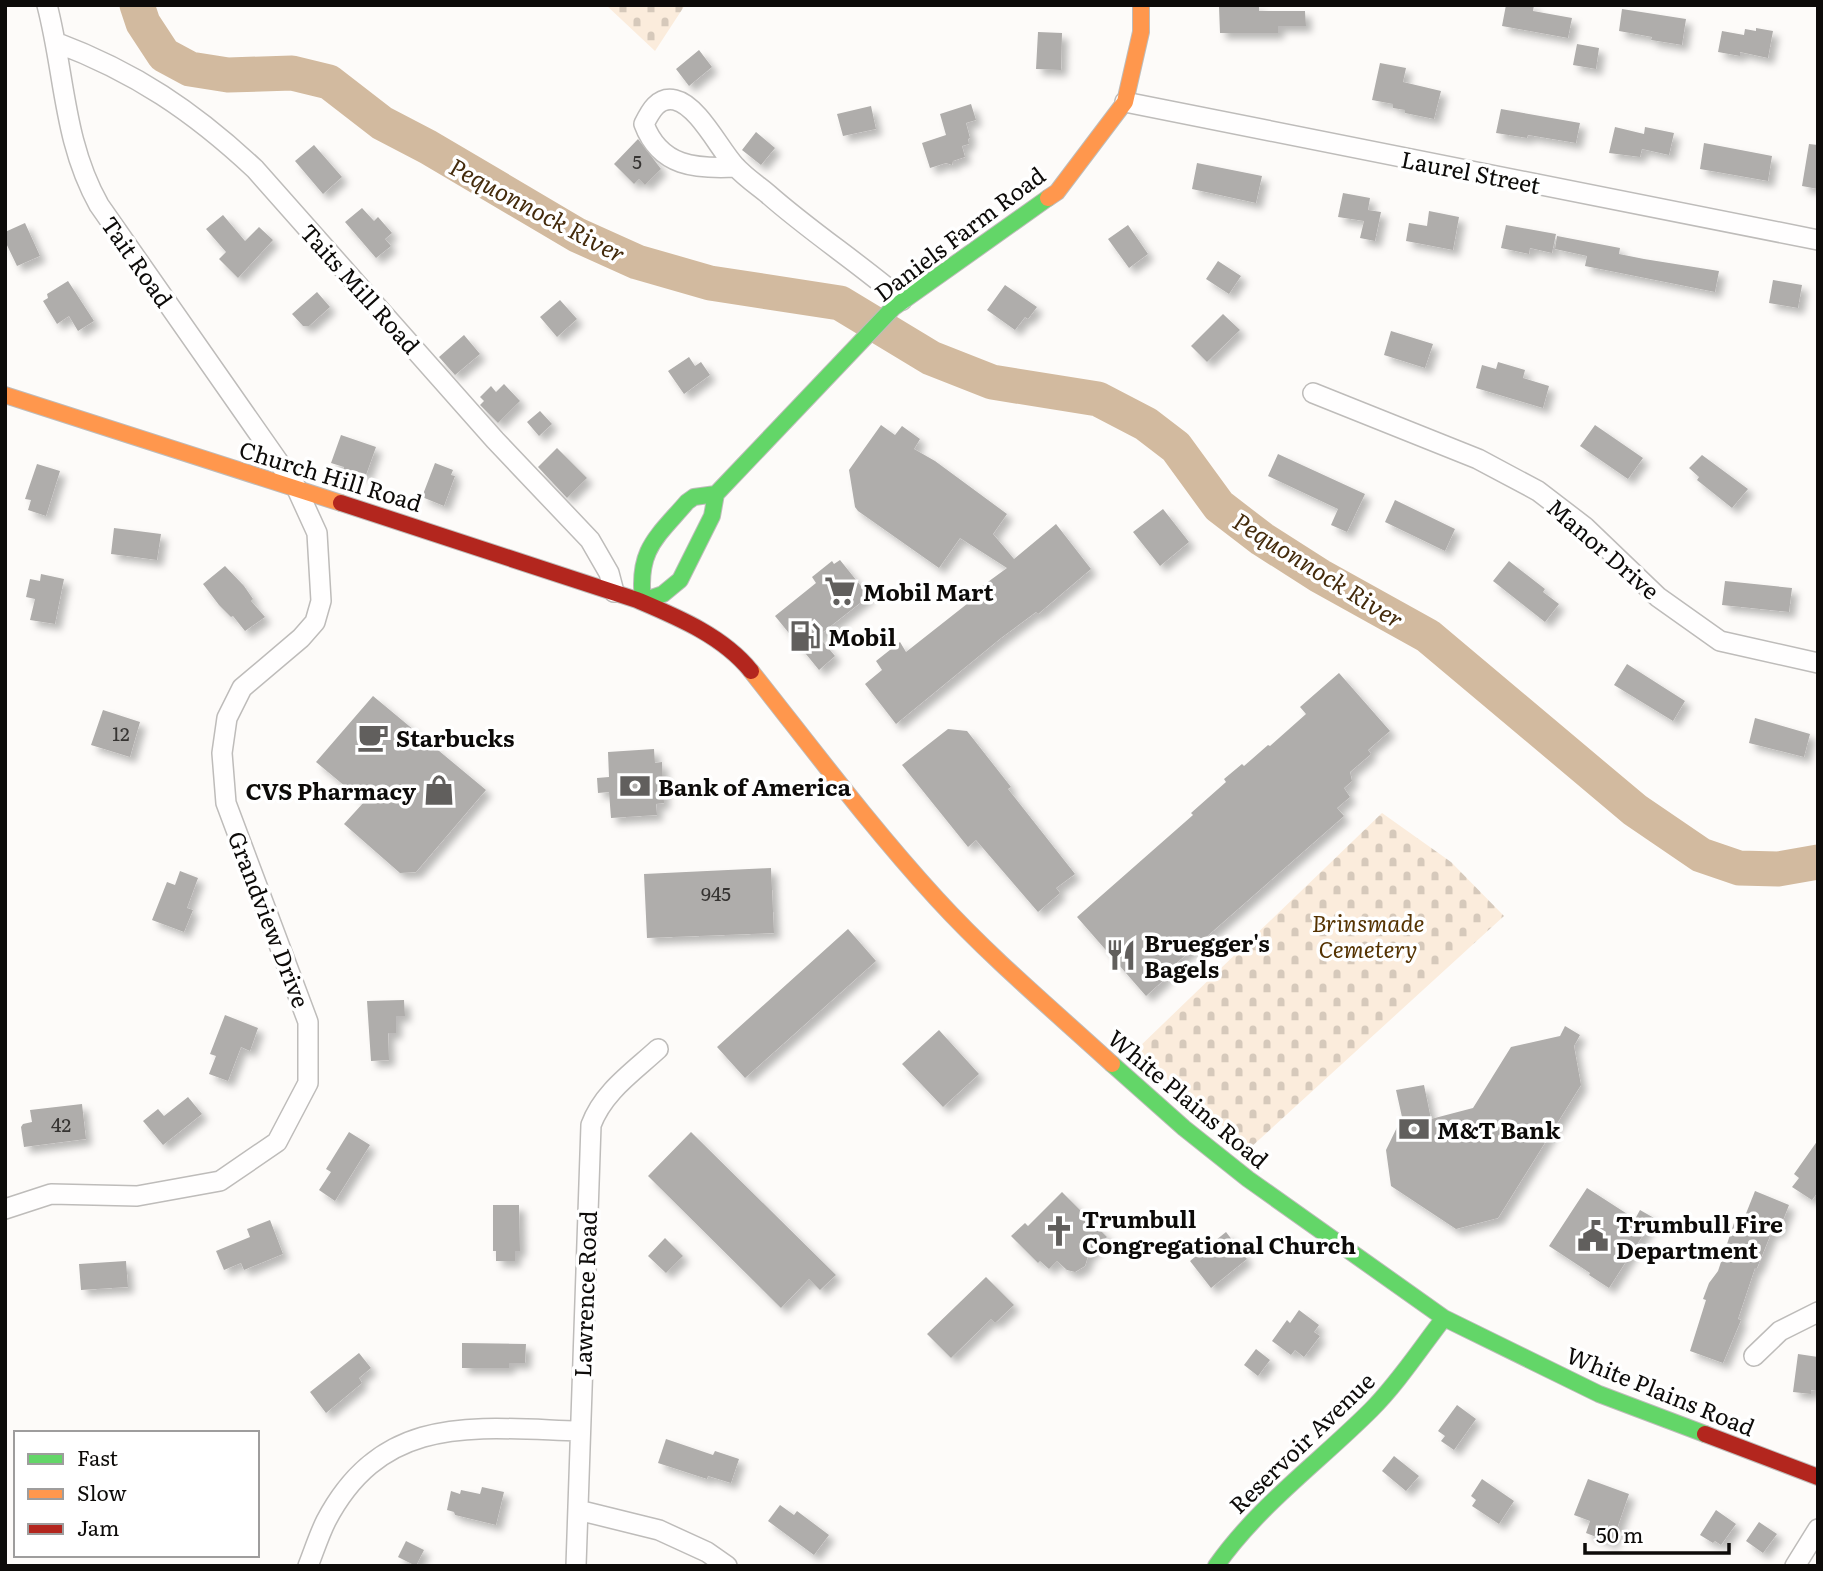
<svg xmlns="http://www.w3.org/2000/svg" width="1823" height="1571" font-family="Literata,serif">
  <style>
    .cemetery { fill: url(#cemetery-stones) }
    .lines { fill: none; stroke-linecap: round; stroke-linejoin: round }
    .river { stroke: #d2ba9f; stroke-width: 35 }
    .building { fill: #afadab; filter: url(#shadow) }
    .street-casing { stroke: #bebcba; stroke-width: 22 }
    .fast-casing { stroke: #bebcba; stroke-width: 18 }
    .slow-casing { stroke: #bebcba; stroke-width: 18 }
    .jam-casing { stroke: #bebcba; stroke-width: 18 }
    .street { stroke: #fffefe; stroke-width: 19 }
    .fast { stroke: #63d668; stroke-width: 16 }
    .slow { stroke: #ff974d; stroke-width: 16 }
    .jam { stroke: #b3261e; stroke-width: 16 }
    .labels { text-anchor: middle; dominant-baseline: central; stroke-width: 7; stroke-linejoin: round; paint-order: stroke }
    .number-label { font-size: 19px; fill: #363432 }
    .street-label { font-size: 23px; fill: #0d0b09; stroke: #fff }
    .poi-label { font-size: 23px; font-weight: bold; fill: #0d0b09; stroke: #fff; text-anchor: start }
    .park-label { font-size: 23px; font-style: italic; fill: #553302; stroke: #fff }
    .water-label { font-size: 24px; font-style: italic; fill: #442b0c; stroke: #fff }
  </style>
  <defs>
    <pattern id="cemetery-stones" width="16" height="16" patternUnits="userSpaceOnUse" patternTransform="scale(1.75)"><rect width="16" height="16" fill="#fbecdc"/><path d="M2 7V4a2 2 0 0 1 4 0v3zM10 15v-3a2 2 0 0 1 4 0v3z" fill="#d6c9bb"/></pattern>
    <filter id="shadow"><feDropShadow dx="6" dy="6" stdDeviation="3.5" flood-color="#0004"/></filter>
  </defs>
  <rect width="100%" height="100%" fill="#fdfbf9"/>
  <!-- cemetery -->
  <path class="cemetery" d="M 606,5 L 685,5 L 655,51 Z
    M 1382,813 L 1451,862 L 1504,916 L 1250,1148 L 1180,1091 L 1136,1050 Z"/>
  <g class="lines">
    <!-- river -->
    <path class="river" d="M 137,5 L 143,23 L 164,55 L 190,69 L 228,75 L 292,73 L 329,82 L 382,123 L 428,147 L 577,235 L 637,262 L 710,283 L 840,303 L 931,358 L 992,382 L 1098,399 L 1146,424 L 1176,447 L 1219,506 L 1262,539 L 1320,576 L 1428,636 L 1635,810 L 1701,855 L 1739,868 L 1778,869 L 1818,862"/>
  </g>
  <!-- building -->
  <path class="building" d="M 1506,5 L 1534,5 L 1533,11 L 1572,18 L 1568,38 L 1502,26 Z
    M 1259,6 L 1259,11 L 1305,11 L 1306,26 L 1278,26 L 1278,33 L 1220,33 L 1219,7 Z
    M 1622,9 L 1686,19 L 1682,45 L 1651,40 L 1652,37 L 1619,31 Z
    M 1756,28 L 1773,31 L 1768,58 L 1740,52 L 1740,56 L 1718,52 L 1722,31 L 1744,35 L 1745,29 L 1756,31 Z
    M 1038,32 L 1062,33 L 1061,70 L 1036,69 Z
    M 1577,44 L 1599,48 L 1596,69 L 1573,65 Z
    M 699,50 L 712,67 L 689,86 L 676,69 Z
    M 1380,63 L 1406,68 L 1403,82 L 1441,91 L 1434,119 L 1405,113 L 1405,110 L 1393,108 L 1393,104 L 1372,100 Z
    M 971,104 L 976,120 L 966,123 L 970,138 L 968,139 L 969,144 L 962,146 L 965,157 L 953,161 L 952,165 L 946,163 L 930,168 L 922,143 L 946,135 L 940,114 Z
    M 871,106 L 876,129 L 843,136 L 837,114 Z
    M 1501,109 L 1580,123 L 1576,143 L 1528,135 L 1527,138 L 1496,133 Z
    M 1615,127 L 1644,134 L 1645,127 L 1674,133 L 1669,155 L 1642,149 L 1640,157 L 1609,153 Z
    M 756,132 L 775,148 L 761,165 L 742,150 Z
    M 638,139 L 661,169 L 645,185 L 639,179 L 634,184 L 614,164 Z
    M 1704,143 L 1772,156 L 1768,181 L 1700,169 Z
    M 1809,144 L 1818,145 L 1818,189 L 1802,186 Z
    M 314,145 L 342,177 L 323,194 L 295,161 Z
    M 1197,163 L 1262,176 L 1256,203 L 1192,189 Z
    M 1343,193 L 1370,198 L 1368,210 L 1381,212 L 1375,241 L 1360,238 L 1364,221 L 1338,217 Z
    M 362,208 L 374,221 L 378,217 L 392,233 L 385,239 L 391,246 L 376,258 L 345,222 Z
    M 1429,211 L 1459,217 L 1453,250 L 1406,241 L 1409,223 L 1427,226 Z
    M 223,215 L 245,241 L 259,227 L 273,240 L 238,278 L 219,259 L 226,252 L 206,229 Z
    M 25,223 L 40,256 L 17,266 L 5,241 L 5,232 Z
    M 1128,225 L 1148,254 L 1129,268 L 1108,239 Z
    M 1506,225 L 1556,234 L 1552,253 L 1530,248 L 1529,254 L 1501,248 Z
    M 1557,236 L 1620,248 L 1619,254 L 1644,259 L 1719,271 L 1715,292 L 1585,266 L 1587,256 L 1555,249 Z
    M 1218,261 L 1241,276 L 1229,294 L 1206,279 Z
    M 1773,280 L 1802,285 L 1798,308 L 1769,303 Z
    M 68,281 L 94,321 L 78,331 L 69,316 L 57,324 L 43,301 L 48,298 L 47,294 Z
    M 1005,285 L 1037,307 L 1028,319 L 1025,317 L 1015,330 L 987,310 Z
    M 317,292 L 330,307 L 309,326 L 303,326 L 292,314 Z
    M 560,300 L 577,319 L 557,337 L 540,317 Z
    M 1223,314 L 1240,330 L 1207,362 L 1191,346 Z
    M 1391,331 L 1433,344 L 1425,368 L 1384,355 Z
    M 464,335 L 480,354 L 455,375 L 439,357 Z
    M 689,357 L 695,366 L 701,362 L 710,375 L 684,394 L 668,371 Z
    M 1498,362 L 1525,370 L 1523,378 L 1549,386 L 1543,408 L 1476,388 L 1482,365 L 1496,369 Z
    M 504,384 L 520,401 L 498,423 L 480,405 L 484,401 L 480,397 L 491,386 L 496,392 Z
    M 540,411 L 552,424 L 539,436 L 527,422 Z
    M 881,425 L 895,435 L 902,426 L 920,439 L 914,449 L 935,461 L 1007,514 L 993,534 L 1014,559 L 1056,524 L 1091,569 L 1038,614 L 1036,612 L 1001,638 L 896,724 L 865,684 L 882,670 L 876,661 L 900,642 L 906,652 L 972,600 L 970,595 L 1007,568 L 960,538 L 939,568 L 858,511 L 855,507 L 849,470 Z
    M 1595,425 L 1643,458 L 1628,479 L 1580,446 Z
    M 341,435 L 376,447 L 366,475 L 354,471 L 340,480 L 344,467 L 331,463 Z
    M 557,448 L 587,478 L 567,498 L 538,467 Z
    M 1278,454 L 1365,494 L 1347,532 L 1331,525 L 1338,509 L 1268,476 Z
    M 1702,455 L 1748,489 L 1732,508 L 1697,480 L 1699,477 L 1689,468 Z
    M 435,463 L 453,470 L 451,475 L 455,476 L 444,506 L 422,497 Z
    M 37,464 L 60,471 L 46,516 L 28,510 L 31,500 L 25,499 Z
    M 1395,500 L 1455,529 L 1445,551 L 1385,522 Z
    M 1163,509 L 1189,542 L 1160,566 L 1133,532 Z
    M 114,528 L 161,534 L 157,560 L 111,554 Z
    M 840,560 L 869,596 L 818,636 L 835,656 L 819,670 L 775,616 L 816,583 L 812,577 L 832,561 L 834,564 Z
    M 1509,561 L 1545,589 L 1543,592 L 1559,604 L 1545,622 L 1493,581 Z
    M 225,566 L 244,586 L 253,599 L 251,601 L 265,617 L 245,631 L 233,616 L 231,617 L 219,605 L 203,584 Z
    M 41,574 L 64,579 L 55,624 L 30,620 L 35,599 L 26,597 L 30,579 L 40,581 Z
    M 1725,581 L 1792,588 L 1789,612 L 1722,605 Z
    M 1627,664 L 1685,701 L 1673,721 L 1614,685 Z
    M 1339,673 L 1390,731 L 1368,750 L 1371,754 L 1350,772 L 1352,781 L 1344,788 L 1350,797 L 1337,808 L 1344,816 L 1164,974 L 1167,977 L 1146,996 L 1077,917 L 1193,815 L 1191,813 L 1226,782 L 1224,779 L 1242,764 L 1244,766 L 1268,745 L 1270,746 L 1306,714 L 1300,707 Z
    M 373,696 L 486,790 L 416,872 L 400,873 L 344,824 L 364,802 L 316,762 Z
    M 103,710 L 140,722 L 130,757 L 91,745 Z
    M 1755,718 L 1810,734 L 1804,757 L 1749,743 Z
    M 948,729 L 967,731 L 1011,787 L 1008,789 L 1075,874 L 1056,888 L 1060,893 L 1038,912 L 976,840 L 968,847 L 902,765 Z
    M 654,749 L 655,763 L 662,762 L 664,803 L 656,804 L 657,815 L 611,818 L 609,792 L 598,793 L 597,778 L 609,777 L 608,752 Z
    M 771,868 L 774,933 L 647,938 L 644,874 Z
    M 180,871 L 198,878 L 187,908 L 193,910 L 184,932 L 152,920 L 167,882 L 175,885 Z
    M 848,929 L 876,961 L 745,1078 L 717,1047 Z
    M 404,1000 L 405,1016 L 396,1016 L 396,1033 L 388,1033 L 389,1060 L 371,1061 L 367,1001 Z
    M 225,1015 L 258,1028 L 250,1051 L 241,1047 L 228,1081 L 209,1074 L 216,1056 L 210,1054 Z
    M 1565,1026 L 1580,1035 L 1574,1046 L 1581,1085 L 1498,1218 L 1456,1229 L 1391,1186 L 1386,1150 L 1402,1117 L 1396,1090 L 1424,1085 L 1431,1119 L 1473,1108 L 1511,1047 L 1560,1036 Z
    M 939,1030 L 979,1074 L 943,1107 L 902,1064 Z
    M 188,1097 L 202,1114 L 163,1145 L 143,1121 L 158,1109 L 164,1116 Z
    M 82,1104 L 86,1139 L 24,1147 L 21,1127 L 23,1124 L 32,1122 L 30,1110 Z
    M 349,1132 L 370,1145 L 335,1201 L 319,1190 L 331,1172 L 326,1169 Z
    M 691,1132 L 836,1275 L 820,1290 L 809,1279 L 781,1308 L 648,1176 Z
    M 1818,1140 L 1818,1192 L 1812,1200 L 1792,1187 L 1799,1178 L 1794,1174 Z
    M 1587,1188 L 1635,1219 L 1640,1210 L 1654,1218 L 1609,1288 L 1589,1275 L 1590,1273 L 1549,1246 Z
    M 1755,1191 L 1789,1205 L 1778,1233 L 1772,1231 L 1757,1268 L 1755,1268 L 1738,1319 L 1741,1320 L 1723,1363 L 1690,1351 L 1706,1300 L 1703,1299 L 1709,1283 L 1718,1271 L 1734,1223 L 1741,1226 Z
    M 1062,1192 L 1107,1237 L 1088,1256 L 1085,1266 L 1075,1272 L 1067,1270 L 1057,1261 L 1049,1269 L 1040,1261 L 1038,1263 L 1011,1236 L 1025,1223 L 1028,1226 Z
    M 493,1205 L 519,1205 L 520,1251 L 515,1251 L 515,1261 L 496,1261 L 496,1251 L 493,1251 Z
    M 270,1220 L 283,1254 L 244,1270 L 241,1263 L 224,1270 L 216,1251 L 250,1237 L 247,1229 Z
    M 1226,1232 L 1247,1259 L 1211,1288 L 1190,1261 Z
    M 665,1238 L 683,1256 L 666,1273 L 648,1256 Z
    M 126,1261 L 128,1287 L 81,1290 L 79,1264 Z
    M 986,1277 L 1014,1305 L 995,1323 L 991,1319 L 951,1358 L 927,1334 Z
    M 1299,1310 L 1319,1325 L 1314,1332 L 1320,1336 L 1304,1357 L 1295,1350 L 1291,1355 L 1272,1341 L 1287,1320 L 1290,1323 Z
    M 462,1343 L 526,1344 L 525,1363 L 509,1363 L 509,1368 L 462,1368 Z
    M 1256,1349 L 1270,1360 L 1258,1376 L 1244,1365 Z
    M 359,1353 L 371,1368 L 359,1378 L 362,1383 L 326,1413 L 310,1392 Z
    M 1798,1354 L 1818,1357 L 1818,1391 L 1811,1390 L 1811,1394 L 1793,1392 Z
    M 1457,1405 L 1476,1419 L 1454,1450 L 1441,1441 L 1445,1436 L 1438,1431 Z
    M 666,1439 L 713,1455 L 715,1451 L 739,1459 L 731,1483 L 708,1476 L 707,1479 L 658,1463 Z
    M 1394,1456 L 1419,1476 L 1406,1491 L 1382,1471 Z
    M 1482,1479 L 1514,1501 L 1499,1524 L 1472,1506 L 1476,1500 L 1471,1496 Z
    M 1588,1479 L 1629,1494 L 1612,1543 L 1586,1533 L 1590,1521 L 1574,1515 Z
    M 482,1487 L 504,1492 L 496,1525 L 455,1515 L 454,1512 L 447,1510 L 451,1491 L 460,1494 L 461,1490 L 480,1494 Z
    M 780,1505 L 794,1515 L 797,1511 L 829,1535 L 814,1555 L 768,1521 Z
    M 1716,1510 L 1736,1524 L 1721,1545 L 1715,1541 L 1713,1543 L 1700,1535 Z
    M 1759,1522 L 1777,1534 L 1763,1553 L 1746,1541 Z
    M 406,1541 L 424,1550 L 416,1566 L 398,1557 Z"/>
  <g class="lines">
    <defs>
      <path id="street" d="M 55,42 C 135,72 193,111 255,169 L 495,440 L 590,540 L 609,573 L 614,592
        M 1125,102 L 1818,240
        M 736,167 C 696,169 660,167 644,124 C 650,112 658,96 675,100 C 698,105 720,150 735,166 C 745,177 757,185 768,194 C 811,232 859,263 902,300
        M 1313,393 L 1478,459 L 1538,491 L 1585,527 L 1658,597 L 1720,641 L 1818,663
        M 5,1209 L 51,1194 L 137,1196 L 220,1181 L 277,1142 L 308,1083 L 308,1022 L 226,803 L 222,753 L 227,718 L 242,688 L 301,638 L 315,622 L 321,601 L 317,533 L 296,487 L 99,205 C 63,141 65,74 47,5
        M 1754,1356 L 1780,1331 L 1818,1312
        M 578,1510 L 659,1530 L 707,1552 L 727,1566
        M 308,1566 C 314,1551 319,1535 326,1521 C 383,1412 476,1428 579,1431
        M 576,1566 L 591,1125 C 603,1092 633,1072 658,1049
        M 1795,1566 L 1818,1529"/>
      <path id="fast" d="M 643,601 L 663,594 L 680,580 L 712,516 L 716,494 L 893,308 L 1048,198
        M 643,601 C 637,550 656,538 687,502 L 694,497 L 716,494
        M 1112,1064 L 1184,1128 L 1248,1179 L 1444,1318 L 1599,1394 L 1705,1434
        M 1216,1566 C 1259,1505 1318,1463 1371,1410 C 1398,1383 1420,1349 1444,1318"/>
      <path id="slow" d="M 1048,198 L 1057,192 L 1125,102 L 1141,32 L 1141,5
        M 5,395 L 341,503
        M 751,671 C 812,748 871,827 937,899 C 991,958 1053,1010 1112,1064"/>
      <path id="jam" d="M 341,503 L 637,600 C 677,617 723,636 751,671
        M 1705,1434 L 1818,1477"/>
    </defs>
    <!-- street casing -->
    <use href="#street" class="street-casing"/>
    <!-- fast casing -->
    <use href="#fast" class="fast-casing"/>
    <!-- slow casing -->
    <use href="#slow" class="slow-casing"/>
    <!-- jam casing -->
    <use href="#jam" class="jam-casing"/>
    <!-- street -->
    <use href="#street" class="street"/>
    <!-- fast -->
    <use href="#fast" class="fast"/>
    <!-- slow -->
    <use href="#slow" class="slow"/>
    <!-- jam -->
    <use href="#jam" class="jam"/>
  </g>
  <!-- icons -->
  <defs>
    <symbol id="supermarket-bare" viewBox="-9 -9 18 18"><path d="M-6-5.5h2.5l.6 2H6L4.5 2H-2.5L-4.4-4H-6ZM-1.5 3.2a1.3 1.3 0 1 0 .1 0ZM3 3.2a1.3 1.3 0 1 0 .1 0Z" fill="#615f5d" stroke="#fff" stroke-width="2.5" paint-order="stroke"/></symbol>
    <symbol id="fuel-bare" viewBox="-9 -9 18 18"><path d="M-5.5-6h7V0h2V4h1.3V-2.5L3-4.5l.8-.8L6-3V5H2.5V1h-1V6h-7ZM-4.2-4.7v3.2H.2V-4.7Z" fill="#615f5d" stroke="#fff" stroke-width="2.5" paint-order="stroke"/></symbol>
    <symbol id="cafe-bare" viewBox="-9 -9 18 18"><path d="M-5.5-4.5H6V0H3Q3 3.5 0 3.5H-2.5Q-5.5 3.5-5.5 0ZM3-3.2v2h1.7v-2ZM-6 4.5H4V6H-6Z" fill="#615f5d" stroke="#fff" stroke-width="2.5" paint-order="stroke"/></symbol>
    <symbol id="bank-bare" viewBox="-9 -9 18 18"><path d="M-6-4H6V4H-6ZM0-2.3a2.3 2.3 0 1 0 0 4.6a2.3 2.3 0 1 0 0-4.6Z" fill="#615f5d" stroke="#fff" stroke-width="2.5" paint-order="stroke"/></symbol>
    <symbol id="shop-bare" viewBox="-9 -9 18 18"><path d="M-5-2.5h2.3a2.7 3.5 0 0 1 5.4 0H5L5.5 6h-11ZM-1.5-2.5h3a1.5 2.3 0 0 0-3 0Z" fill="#615f5d" stroke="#fff" stroke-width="2.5" paint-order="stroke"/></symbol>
    <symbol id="restaurant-bare" viewBox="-9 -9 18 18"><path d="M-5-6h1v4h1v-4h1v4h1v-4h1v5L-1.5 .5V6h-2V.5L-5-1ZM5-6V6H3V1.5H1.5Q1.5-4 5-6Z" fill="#615f5d" stroke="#fff" stroke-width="2.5" paint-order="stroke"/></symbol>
    <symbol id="church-bare" viewBox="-9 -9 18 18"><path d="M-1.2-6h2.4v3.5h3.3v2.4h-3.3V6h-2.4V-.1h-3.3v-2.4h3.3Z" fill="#615f5d" stroke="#fff" stroke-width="2.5" paint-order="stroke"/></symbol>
    <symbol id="civic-bare" viewBox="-9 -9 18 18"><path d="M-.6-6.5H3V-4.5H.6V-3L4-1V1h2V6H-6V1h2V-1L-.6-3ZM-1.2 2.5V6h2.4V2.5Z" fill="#615f5d" stroke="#fff" stroke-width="2.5" paint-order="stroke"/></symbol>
  </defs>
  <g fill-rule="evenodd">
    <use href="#supermarket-bare" x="818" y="569" width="44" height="44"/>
    <use href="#fuel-bare" x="783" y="614" width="44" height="44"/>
    <use href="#cafe-bare" x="351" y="715" width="44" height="44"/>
    <use href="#bank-bare" x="613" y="764" width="44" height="44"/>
    <use href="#shop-bare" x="417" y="768" width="44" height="44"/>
    <use href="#restaurant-bare" x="1099" y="933" width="44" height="44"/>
    <use href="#bank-bare" x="1392" y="1107" width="44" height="44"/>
    <use href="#church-bare" x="1037" y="1209" width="44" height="44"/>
    <use href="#civic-bare" x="1571" y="1214" width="44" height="44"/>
  </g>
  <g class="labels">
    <!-- number labels -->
    <g class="number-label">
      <text x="637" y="161">5</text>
      <text x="121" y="733">12</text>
      <text x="716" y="893">945</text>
      <text x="61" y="1124">42</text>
    </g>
    <!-- street labels -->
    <g class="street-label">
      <text transform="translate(1471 171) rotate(11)">Laurel Street</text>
      <text transform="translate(959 233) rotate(-37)">Daniels Farm Road</text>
      <text transform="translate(138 261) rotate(55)">Tait Road</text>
      <text transform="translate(361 288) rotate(48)">Taits Mill Road</text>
      <text transform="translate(331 475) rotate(17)">Church Hill Road</text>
      <text transform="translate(1604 548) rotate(41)">Manor Drive</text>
      <text transform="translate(270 919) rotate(69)">Grandview Drive</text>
      <text transform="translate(1189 1098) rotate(40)">White Plains Road</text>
      <text transform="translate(584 1294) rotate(-88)">Lawrence Road</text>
      <text transform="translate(1661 1390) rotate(22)">White Plains Road</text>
      <text transform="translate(1301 1442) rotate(-44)">Reservoir Avenue</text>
    </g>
    <!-- poi labels -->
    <g class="poi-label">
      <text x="863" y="591">Mobil Mart</text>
      <text x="828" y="636">Mobil</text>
      <text x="396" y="737">Starbucks</text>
      <text x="658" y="786">Bank of America</text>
      <text x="416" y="790" text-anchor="end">CVS Pharmacy</text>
      <text x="1144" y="942">Bruegger's<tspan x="1144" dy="26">Bagels</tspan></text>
      <text x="1437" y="1129">M&amp;T Bank</text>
      <text x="1082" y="1218">Trumbull<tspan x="1082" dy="26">Congregational Church</tspan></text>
      <text x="1616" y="1223">Trumbull Fire<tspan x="1616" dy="26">Department</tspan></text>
    </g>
    <!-- park labels -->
    <g class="park-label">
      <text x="1368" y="922">Brinsmade<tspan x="1368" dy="26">Cemetery</tspan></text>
    </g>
    <!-- water labels -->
    <g class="water-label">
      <text transform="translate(538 209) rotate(28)">Pequonnock River</text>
      <text transform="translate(1319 569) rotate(32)">Pequonnock River</text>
    </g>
  </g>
  <!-- border -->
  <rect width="1823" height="1571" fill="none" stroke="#0d0b09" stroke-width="14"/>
  <!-- legend -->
  <rect x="14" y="1431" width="245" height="126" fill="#ffffff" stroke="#9e9d9d" stroke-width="2"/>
  <rect x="28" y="1454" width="35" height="10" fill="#63d668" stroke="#9e9d9d" stroke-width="2"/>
  <text x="77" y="1466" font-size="21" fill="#0d0b09">Fast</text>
  <rect x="28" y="1489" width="35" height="10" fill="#ff974d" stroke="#9e9d9d" stroke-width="2"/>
  <text x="77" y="1501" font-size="21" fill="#0d0b09">Slow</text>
  <rect x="28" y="1524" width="35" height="10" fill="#b3261e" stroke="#9e9d9d" stroke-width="2"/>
  <text x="77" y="1536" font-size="21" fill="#0d0b09">Jam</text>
  <!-- scale -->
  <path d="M1585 1543v10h144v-10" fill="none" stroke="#0d0b09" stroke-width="3.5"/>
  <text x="1596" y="1543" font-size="21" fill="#0d0b09" stroke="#ffffff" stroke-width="5" paint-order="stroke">50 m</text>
</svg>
